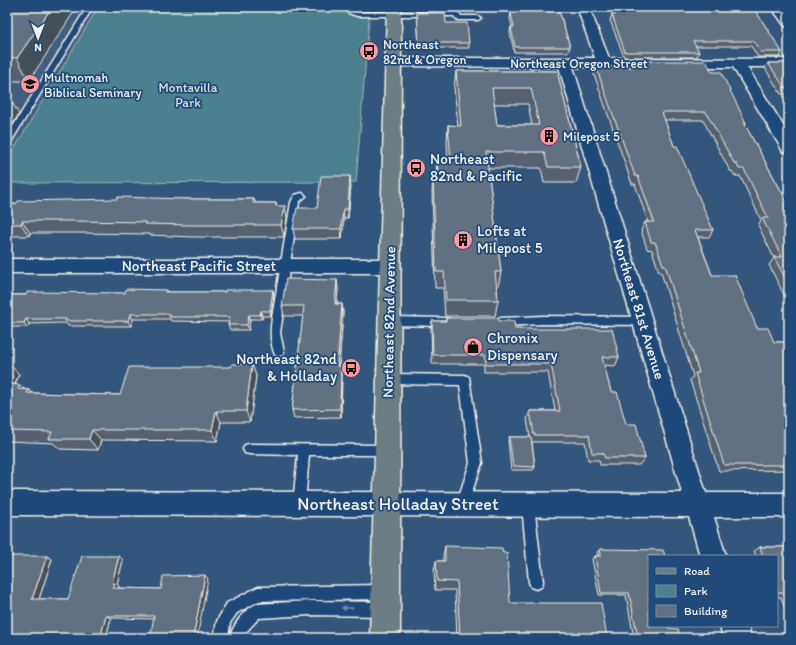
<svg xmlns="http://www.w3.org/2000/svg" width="796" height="645" font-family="Itim,sans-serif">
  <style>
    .built { fill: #415e7e }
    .green { fill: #4c818f; stroke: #a0b9bc }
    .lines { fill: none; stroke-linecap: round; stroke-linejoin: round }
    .lane-casing { stroke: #f4f1e8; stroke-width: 3 }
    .street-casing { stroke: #f4f1e8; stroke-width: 3 }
    .primary-casing { stroke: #f4f1e8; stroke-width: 3 }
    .lane { fill: #1f4a7a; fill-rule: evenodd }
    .street { fill: #1f4a7a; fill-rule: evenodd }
    .primary { fill: #6c7e84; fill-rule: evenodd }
    .wall { fill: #54616f; stroke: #f4f1e8; fill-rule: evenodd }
    .shaded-wall { fill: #454f5a; stroke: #f4f1e8 }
    .building { fill: #627181; stroke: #f4f1e8; fill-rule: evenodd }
    .oneway { fill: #748da6 }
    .labels { text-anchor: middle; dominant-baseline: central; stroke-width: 3.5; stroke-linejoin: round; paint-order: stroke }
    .far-poi-label { font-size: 13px; fill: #f4f1e8; stroke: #1f4a7a; text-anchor: start }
    .far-street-label { font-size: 13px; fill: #f4f1e8; stroke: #1f4a7a }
    .far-park-label { font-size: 13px; fill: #dbe0db; stroke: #1f4a7a }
    .poi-label { font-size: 15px; fill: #f4f1e8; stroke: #1f4a7a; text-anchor: start }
    .street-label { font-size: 15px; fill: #f4f1e8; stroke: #1f4a7a }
    .near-street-label { font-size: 18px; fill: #f4f1e8; stroke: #1f4a7a }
  </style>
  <rect width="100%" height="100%" fill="#33567c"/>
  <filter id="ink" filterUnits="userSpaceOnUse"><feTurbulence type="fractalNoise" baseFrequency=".025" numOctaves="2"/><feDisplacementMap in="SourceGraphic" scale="8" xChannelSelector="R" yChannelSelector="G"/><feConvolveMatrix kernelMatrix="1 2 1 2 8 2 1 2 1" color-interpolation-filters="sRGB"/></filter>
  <g filter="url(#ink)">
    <!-- built -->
    <path class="built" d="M 7,7 L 98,7 L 7,161 Z"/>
    <!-- green -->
    <path class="green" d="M 98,7 L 370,7 L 356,182 L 7,183 L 7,161 Z"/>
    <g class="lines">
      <defs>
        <path id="lane" d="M 87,7 L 93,7 L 11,142 L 7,144 L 7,136 Z
          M 343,7 L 349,7 L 352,11 L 357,12 L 457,12 L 459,13 L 461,16 L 478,16 L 481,18 L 478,20 L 458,20 L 456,19 L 454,16 L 357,16 L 348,13 Z
          M 450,7 L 480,7 L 474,11 L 448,10 L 448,8 Z
          M 302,193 L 306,196 L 299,202 L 280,333 L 284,352 L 283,355 L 279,356 L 275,355 C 270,343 270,330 272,318 L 291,202 L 295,195 Z
          M 542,316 L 643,317 L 647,318 L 648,321 L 647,324 L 643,325 L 542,324 L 501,326 L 497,325 L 496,322 L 497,319 L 501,318 Z
          M 390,317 L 445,318 L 449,319 L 450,322 L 449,325 L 445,326 L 390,325 L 386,324 L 385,321 L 386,318 Z
          M 389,374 L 465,375 L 469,377 L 482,463 L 466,509 L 462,511 L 458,509 L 456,505 L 470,463 L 460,385 L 389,384 L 385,382 L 384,379 L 385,376 Z
          M 249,444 L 388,445 L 392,446 L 394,450 L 392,454 L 388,455 L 309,455 L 305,503 L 303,507 L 299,509 L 295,507 L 293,503 L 298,455 L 249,454 L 245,453 L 243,449 L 245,445 Z
          M 528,499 L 532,501 L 534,505 L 543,582 L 541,587 L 536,589 L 531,587 L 529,582 L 522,505 L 524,501 Z
          M 384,585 L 389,587 L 391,592 L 389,597 L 384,599 L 259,601 L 237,613 L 230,623 L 228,638 L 214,638 L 217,621 L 227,603 L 258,587 Z
          M 310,601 L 384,602 L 389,604 L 391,609 L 389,614 L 384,616 L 310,615 L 259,618 L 245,633 L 243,638 L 229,638 C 234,625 243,610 256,604 Z"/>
        <path id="street" d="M 577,7 L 589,7 L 609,58 L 789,59 L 789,67 L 747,67 L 789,135 L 789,153 L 783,152 L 781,148 L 733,67 L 573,67 L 706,493 L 789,493 L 789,517 L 714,517 L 726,556 L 700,556 L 689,517 L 7,515 L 7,491 L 682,493 L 559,67 L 393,66 L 388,65 L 386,62 L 388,59 L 393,58 L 595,58 Z
          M 771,7 L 783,7 L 789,14 L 789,27 L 785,26 Z
          M 7,259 L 390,259 L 397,261 L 399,266 L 397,271 L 390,273 L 7,273 Z
          M 720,626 L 748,626 L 751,638 L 723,638 Z"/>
        <path id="primary" d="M 387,7 L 401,7 L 400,638 L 370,638 Z"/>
      </defs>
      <!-- lane casing -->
      <use href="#lane" class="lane-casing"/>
      <!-- street casing -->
      <use href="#street" class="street-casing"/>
      <!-- primary casing -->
      <use href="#primary" class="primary-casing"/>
      <!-- lane -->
      <use href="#lane" class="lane"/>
      <!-- street -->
      <use href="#street" class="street"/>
      <!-- primary -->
      <use href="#primary" class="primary"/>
    </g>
    <!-- wall -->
    <path class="wall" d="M 7,7 L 29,81 L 7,81 Z
      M 419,7 L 445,7 L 445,10 L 419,10 Z
      M 513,7 L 558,7 L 570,47 L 568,52 L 514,52 L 510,32 L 511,27 L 512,27 L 510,18 L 511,13 L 514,13 Z
      M 609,7 L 753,7 L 782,52 L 780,57 L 758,57 L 751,46 L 696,46 L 699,52 L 697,57 L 624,57 L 610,20 L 612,15 Z
      M 417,13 L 446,23 L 469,43 L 469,48 L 419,48 Z
      M 631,61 L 712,72 L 746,123 L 745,125 L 789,205 L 789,305 L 769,265 L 774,258 L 758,225 L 761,220 L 740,176 L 735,176 L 732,171 L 730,171 L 703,120 L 664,120 L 674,146 L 713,230 L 709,237 L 698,237 L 712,275 L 757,328 L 774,342 L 789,342 L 789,470 L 719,471 L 690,380 L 693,376 L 661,272 L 659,272 L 652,250 L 647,249 L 641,230 L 645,222 L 648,222 L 635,184 L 632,184 L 594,74 L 596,67 L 629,67 Z
      M 768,63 L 789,63 L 789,99 L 785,94 L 781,94 L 765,68 Z
      M 456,71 L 557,71 L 581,167 L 576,183 L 544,183 L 541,168 L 488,168 L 501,272 L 498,287 L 497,287 L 498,300 L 495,316 L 445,316 L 443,288 L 435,288 L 432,192 L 433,176 L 436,176 L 437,160 L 448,160 L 447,142 L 448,125 L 458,126 L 454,87 ZM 494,104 L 528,104 L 532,125 L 497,125 Z
      M 351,186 L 348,218 L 344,218 L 342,239 L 295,239 L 293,229 L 317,208 Z
      M 186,199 L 254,199 L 256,203 L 276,203 L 277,206 L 287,218 L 284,237 L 193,237 L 149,235 L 149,234 L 78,233 L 30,233 L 29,236 L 7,236 L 7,204 Z
      M 337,280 L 338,289 L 337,304 L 342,304 L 343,313 L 339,366 L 342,375 L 341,417 L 294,418 L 292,410 L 303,316 L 284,316 L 282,306 Z
      M 166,290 L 167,292 L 225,292 L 273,290 L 274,295 L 271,316 L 262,316 L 262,319 L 250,319 L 249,330 L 230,330 L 228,325 L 229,322 L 171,321 L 170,319 L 133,319 L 131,326 L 68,326 L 66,323 L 29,324 L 28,327 L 8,327 L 7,329 L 7,295 L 125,293 Z
      M 446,318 L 499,321 L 515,329 L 619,357 L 615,366 L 604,365 L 611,392 L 626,424 L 645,458 L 639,465 L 600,465 L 599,460 L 588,460 L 585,442 L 532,442 L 535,467 L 533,470 L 511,470 L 508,441 L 509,437 L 530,437 L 527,419 L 530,411 L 555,411 L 548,372 L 484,372 L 484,364 L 432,364 L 431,329 L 432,321 L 446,321 Z
      M 7,363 L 19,374 L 15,385 L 20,385 L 24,389 L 29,390 L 32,393 L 120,395 L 231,367 L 252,364 L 256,376 L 250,422 L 221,422 L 217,441 L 101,440 L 98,450 L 60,449 L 53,443 L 7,441 Z
      M 445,546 L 510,603 L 607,638 L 457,638 L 455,590 L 435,590 L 434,571 L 436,561 L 443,561 L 443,556 Z
      M 760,547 L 789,547 L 789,621 L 781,597 L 777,597 L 777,556 L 756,556 L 754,551 Z
      M 600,549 L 649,556 L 668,628 L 680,638 L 634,638 L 626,595 L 599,595 L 592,559 L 595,556 L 598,556 L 597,552 Z
      M 7,556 L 52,559 L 39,599 L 68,599 L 123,560 L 117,584 L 119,586 L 118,588 L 161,589 L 208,579 L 154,619 L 111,618 L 106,637 L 41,637 L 7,636 Z"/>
    <!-- shaded-wall -->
    <path class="shaded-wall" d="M 52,7 L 77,7 L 29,81 L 17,58 Z
      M 8,96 L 19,114 L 7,133 L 7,98 Z
      M 350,176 L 351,186 L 348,218 L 348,209 Z
      M 285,206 L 287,218 L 284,237 L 281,225 Z
      M 343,209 L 344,218 L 342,239 L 341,229 Z
      M 22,221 L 30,233 L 29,236 L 21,224 Z
      M 337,280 L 338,289 L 336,313 L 335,304 Z
      M 273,290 L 274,295 L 271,316 L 270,311 Z
      M 342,304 L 343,313 L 338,375 L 337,366 Z
      M 261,311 L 262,316 L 262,319 L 260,315 Z
      M 130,314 L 133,319 L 131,326 L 128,321 Z
      M 249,315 L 250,319 L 249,330 L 247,325 Z
      M 26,319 L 29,324 L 28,327 L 24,323 Z
      M 8,363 L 19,374 L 10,395 L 7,392 L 7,366 Z
      M 252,364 L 256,376 L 250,422 L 246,411 Z
      M 341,366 L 342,375 L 341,417 L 340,409 Z
      M 20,385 L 27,393 L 29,390 L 39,401 L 18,389 Z
      M 216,411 L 221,422 L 217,441 L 212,430 Z
      M 92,430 L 101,440 L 98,450 L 89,439 Z
      M 47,556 L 52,559 L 38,602 L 32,599 Z
      M 119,556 L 123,560 L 117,584 L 119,586 L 118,591 L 113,588 L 112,583 Z
      M 205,575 L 208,579 L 197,638 L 193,638 Z
      M 106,616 L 111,618 L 106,637 L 101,635 Z
      M 35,635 L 41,637 L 41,638 L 34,638 Z"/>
    <!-- building -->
    <path class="building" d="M 7,7 L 52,7 L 17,58 L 7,57 Z
      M 515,7 L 558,7 L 570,47 L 515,47 L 511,27 L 514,27 L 511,13 L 516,13 Z
      M 612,7 L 753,7 L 782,52 L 761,52 L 753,41 L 693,41 L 699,52 L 625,52 L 612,15 L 615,15 Z
      M 417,13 L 445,13 L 446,23 L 467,23 L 469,43 L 419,43 Z
      M 631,61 L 706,61 L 712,72 L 721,72 L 746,123 L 744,123 L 789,205 L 789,286 L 774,257 L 782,257 L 762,218 L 768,218 L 744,169 L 739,169 L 736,163 L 734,163 L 706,112 L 662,112 L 674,146 L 677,146 L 713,230 L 695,230 L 712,275 L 735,275 L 757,328 L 768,328 L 774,342 L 789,342 L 789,465 L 724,465 L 695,373 L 699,373 L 665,265 L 663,265 L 655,242 L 651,242 L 645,222 L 654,222 L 638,176 L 635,176 L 596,67 L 634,67 Z
      M 768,63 L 789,63 L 789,88 L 785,88 Z
      M 456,71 L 557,71 L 581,167 L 548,167 L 544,152 L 486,152 L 501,272 L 495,272 L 498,300 L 446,300 L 444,272 L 436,272 L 433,176 L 438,176 L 437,160 L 451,160 L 448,125 L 461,126 ZM 492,88 L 531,88 L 539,125 L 497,125 Z
      M 321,176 L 350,176 L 348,209 L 343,209 L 341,229 L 293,229 L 297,208 L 317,208 Z
      M 118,197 L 186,199 L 254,199 L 253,203 L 276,203 L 276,206 L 285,206 L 281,225 L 189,225 L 144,224 L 145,222 L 72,221 L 22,221 L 21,224 L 7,224 L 7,204 L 16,204 L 18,201 L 117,199 Z
      M 286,279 L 337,280 L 335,304 L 342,304 L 337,366 L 341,366 L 340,409 L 292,410 L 304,306 L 282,306 Z
      M 126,289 L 166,290 L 165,292 L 225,292 L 225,290 L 273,290 L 270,311 L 261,311 L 260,315 L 249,315 L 247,325 L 228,325 L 230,317 L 169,317 L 170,314 L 130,314 L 128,321 L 65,321 L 66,319 L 26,319 L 24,323 L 7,323 L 7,295 L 26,295 L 27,292 L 125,293 Z
      M 446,318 L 498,318 L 499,321 L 514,321 L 515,329 L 612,329 L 619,357 L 602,357 L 611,392 L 617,392 L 626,424 L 636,424 L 645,458 L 605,458 L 603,453 L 592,453 L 589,435 L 534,435 L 530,411 L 560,411 L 551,364 L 486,364 L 485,355 L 433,355 L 432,321 L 446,321 Z
      M 232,364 L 252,364 L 246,411 L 216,411 L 212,430 L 92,430 L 89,439 L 49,439 L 52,432 L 7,431 L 7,384 L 20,385 L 18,389 L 29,390 L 27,393 L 120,395 L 129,367 L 231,367 Z
      M 509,437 L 531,437 L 535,467 L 513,466 Z
      M 445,546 L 502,548 L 503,553 L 507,553 L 510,603 L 601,603 L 607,638 L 460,638 L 457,582 L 437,581 L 436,561 L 445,561 Z
      M 760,547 L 789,547 L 789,598 L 787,593 L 777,593 L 777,556 L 763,556 Z
      M 600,549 L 663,550 L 665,556 L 649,556 L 649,626 L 667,626 L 668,628 L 678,629 L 680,638 L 638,638 L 629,593 L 601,593 L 595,556 L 601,556 Z
      M 7,556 L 47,556 L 32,599 L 68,599 L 82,556 L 119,556 L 112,583 L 115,583 L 113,588 L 161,589 L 163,576 L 205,575 L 193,638 L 150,638 L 154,616 L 106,616 L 101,635 L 35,635 L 34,638 L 9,638 L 11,633 L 7,633 Z"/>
    <!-- one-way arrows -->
    <defs><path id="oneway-solid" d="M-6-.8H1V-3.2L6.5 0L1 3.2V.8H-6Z"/></defs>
    <use class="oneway" href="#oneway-solid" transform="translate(347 608) rotate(-179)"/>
  </g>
  <!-- icons -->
  <defs>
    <symbol id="bus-disc" viewBox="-11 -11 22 22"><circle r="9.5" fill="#ff9aa2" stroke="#1f4a7a"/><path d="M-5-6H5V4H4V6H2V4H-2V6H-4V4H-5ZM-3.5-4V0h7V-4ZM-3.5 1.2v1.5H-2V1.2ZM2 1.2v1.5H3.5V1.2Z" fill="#111"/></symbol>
    <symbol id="university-disc" viewBox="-11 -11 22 22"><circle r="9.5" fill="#ff9aa2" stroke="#1f4a7a"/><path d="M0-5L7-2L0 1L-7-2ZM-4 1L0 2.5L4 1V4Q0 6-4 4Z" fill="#111"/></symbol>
    <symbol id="building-disc" viewBox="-11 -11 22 22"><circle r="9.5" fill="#ff9aa2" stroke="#1f4a7a"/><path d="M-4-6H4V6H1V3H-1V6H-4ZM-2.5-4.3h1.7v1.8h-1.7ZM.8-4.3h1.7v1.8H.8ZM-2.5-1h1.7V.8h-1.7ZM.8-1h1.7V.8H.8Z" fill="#111"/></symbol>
    <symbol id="shop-disc" viewBox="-11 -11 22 22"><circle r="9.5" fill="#ff9aa2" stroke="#1f4a7a"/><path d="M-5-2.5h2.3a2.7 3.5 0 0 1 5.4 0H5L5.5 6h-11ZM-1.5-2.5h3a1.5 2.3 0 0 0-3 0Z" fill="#111"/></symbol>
  </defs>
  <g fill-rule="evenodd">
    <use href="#bus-disc" x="358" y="40" width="22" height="22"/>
    <use href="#university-disc" x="19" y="73" width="22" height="22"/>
    <use href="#building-disc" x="538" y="125" width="22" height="22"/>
    <use href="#bus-disc" x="405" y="157" width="22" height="22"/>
    <use href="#building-disc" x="452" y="229" width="22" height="22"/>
    <use href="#shop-disc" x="462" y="336" width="22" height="22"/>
    <use href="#bus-disc" x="340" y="357" width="22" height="22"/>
  </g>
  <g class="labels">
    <!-- far-poi labels -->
    <g class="far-poi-label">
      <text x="383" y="44">Northeast<tspan x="383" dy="15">82nd &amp; Oregon</tspan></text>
      <text x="44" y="77">Multnomah<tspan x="44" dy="15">Biblical Seminary</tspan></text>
      <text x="563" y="136">Milepost 5</text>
    </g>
    <!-- far-street labels -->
    <g class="far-street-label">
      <text x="579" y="63">Northeast Oregon Street</text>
    </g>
    <!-- far-park labels -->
    <g class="far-park-label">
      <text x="188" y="87">Montavilla<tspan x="188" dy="15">Park</tspan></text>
    </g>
    <!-- poi labels -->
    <g class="poi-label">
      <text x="430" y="159">Northeast<tspan x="430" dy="17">82nd &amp; Pacific</tspan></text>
      <text x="477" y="231">Lofts at<tspan x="477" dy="17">Milepost 5</tspan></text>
      <text x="487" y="338">Chronix<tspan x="487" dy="17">Dispensary</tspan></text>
      <text x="337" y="359" text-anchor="end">Northeast 82nd<tspan x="337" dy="17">&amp; Holladay</tspan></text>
    </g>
    <!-- street labels -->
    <g class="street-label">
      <text x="199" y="266">Northeast Pacific Street</text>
      <text transform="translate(639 309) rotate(73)">Northeast 81st Avenue</text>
      <text transform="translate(389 322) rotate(-89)">Northeast 82nd Avenue</text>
    </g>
    <!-- near-street labels -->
    <g class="near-street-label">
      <text x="398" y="504">Northeast Holladay Street</text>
    </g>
  </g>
  <!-- margin -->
  <rect width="796" height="645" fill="none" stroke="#1f4a7a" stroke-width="24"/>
  <rect x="12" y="12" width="772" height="621" fill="none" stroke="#f4f1e8" stroke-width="1.5" filter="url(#ink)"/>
  <!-- legend -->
  <rect x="648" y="555" width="130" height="72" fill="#1f4a7a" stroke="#748da6"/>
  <rect x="656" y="568" width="20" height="6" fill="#6c7e84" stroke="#748da6"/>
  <text x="684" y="575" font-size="12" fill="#f4f1e8">Road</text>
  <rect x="656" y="585" width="20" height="12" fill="#4c818f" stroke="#748da6"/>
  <text x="684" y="595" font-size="12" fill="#f4f1e8">Park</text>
  <rect x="656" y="605" width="20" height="12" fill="#627181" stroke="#748da6"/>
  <text x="684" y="615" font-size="12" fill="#f4f1e8">Building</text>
  <!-- north arrow -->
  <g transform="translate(38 38) rotate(180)" stroke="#1f4a7a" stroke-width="3" paint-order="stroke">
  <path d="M0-3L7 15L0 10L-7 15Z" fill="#f4f1e8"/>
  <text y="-6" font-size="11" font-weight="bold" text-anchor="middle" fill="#f4f1e8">N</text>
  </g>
</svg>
